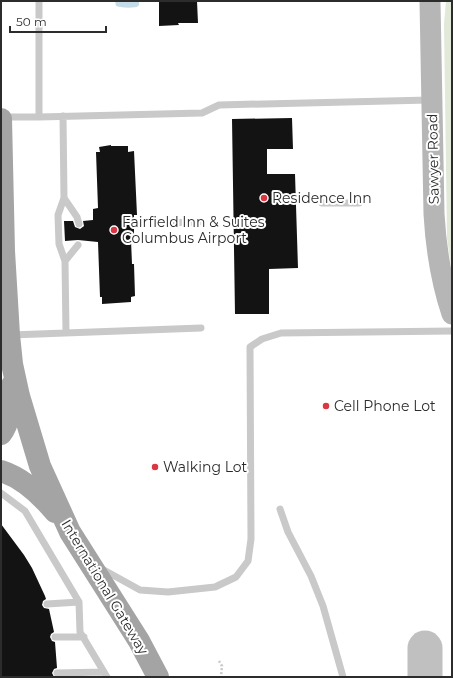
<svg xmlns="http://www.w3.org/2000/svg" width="453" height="678" font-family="Montserrat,sans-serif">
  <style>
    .green { fill: #e2e9d9 }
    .water { fill: #c6dbe8 }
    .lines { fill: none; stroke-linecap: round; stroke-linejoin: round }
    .taxiway { stroke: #c0c0c0; stroke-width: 35 }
    .building { fill: #131313 }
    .path { stroke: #c9c9c9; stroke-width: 2.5; stroke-dasharray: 2 2; stroke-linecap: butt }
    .lane { stroke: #c9c9c9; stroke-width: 7 }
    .secondary { stroke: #b6b6b6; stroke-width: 21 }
    .primary { stroke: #a4a4a4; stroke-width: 22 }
    .poi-dot { fill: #da3643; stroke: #fff; stroke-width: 1.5 }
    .labels { text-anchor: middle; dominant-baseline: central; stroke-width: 4; stroke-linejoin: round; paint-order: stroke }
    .street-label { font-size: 14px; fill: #2c2c2c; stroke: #fff }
    .poi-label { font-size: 14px; fill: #2c2c2c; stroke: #fff; text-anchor: start }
  </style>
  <rect width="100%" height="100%" fill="#fff"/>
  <!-- green -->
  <path class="green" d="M 446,1 L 452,1 L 452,273 L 447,238 L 444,24 Z"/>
  <!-- water -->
  <path class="water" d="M 115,1 L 139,1 L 139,5 L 137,7 C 129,8 123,8 116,6 Z"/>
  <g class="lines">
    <!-- taxiway -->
    <path class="taxiway" d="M 425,648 L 425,677"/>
  </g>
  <!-- building -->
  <path class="building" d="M 159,1 L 197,1 L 198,23 L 178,23 L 179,25 L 159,26 Z
    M 292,118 L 293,149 L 267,149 L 267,174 L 295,174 L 298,268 L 269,269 L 269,314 L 235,314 L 232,119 Z
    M 111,145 L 111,146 L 128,146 L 128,152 L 134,151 L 137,215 L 134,215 L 134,240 L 131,240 L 132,264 L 134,264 L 135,296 L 131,297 L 131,302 L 102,304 L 102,297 L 100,297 L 98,242 L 78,240 L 65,241 L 64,221 L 73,221 L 75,227 L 80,229 L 84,226 L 83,221 L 93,220 L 93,209 L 98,208 L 96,152 L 100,152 L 99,147 Z
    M 1,524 L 24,555 L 32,568 L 45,596 L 46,599 L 43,601 L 42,605 L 44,608 L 49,609 L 54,632 L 51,634 L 50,637 L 52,641 L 55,642 L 57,668 L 54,669 L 52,673 L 54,677 L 1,677 Z"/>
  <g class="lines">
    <!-- path -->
    <path class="path" d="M 219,661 L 222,666 L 221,677"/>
    <!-- lane -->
    <path class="lane" d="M 63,116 L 64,198 L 58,215 L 59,244 L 65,261 L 66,333
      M 3,117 L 39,117 L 39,1
      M 39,117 L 202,113 L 219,105 L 429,100
      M 64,198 L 77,217 L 79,224
      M 322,203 L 359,203
      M 164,223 L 199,222
      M 65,261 L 78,245
      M 11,335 L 201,328
      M 1,493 L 25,511 L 79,602 L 80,632 L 107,677
      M 280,509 L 288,532 L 311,576 L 323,606 L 343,677
      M 102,569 L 140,590 L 168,592 L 215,587 L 236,577 L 248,561 L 251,539 L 250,347 L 262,339 L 281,333 L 452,331
      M 47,604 L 79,602
      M 55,637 L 84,637
      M 57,673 L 104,672"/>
    <!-- secondary -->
    <path class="secondary" d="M 430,1 L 434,214 C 436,249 441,281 452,314"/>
    <!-- primary -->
    <path class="primary" d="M 1,119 L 4,251 L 9,335 L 12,364 L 19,396 L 40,466 L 70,532 L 139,641 L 158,677
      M 1,434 C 11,421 11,401 12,385
      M 1,471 C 23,478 40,494 55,512"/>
  </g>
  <!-- markers -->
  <g class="poi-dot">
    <circle cx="264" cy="198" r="4"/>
    <circle cx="114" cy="230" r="4"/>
    <circle cx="326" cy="406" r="4"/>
    <circle cx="155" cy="467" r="4"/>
  </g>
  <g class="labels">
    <!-- street labels -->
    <g class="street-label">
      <text transform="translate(433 159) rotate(-91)">Sawyer Road</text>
      <text transform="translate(105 587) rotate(59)">International Gateway</text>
    </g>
    <!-- poi labels -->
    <g class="poi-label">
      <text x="272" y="198">Residence Inn</text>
      <text x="122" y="222">Fairfield Inn &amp; Suites<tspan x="122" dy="16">Columbus Airport</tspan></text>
      <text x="334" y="406">Cell Phone Lot</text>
      <text x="163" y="467">Walking Lot</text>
    </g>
  </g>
  <!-- border -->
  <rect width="453" height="678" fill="none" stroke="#2c2c2c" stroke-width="4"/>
  <!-- scale -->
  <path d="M10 26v6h96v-6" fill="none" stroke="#2c2c2c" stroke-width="2"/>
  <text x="16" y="26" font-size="12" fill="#2c2c2c" stroke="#ffffff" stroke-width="3" paint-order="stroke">50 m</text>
</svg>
